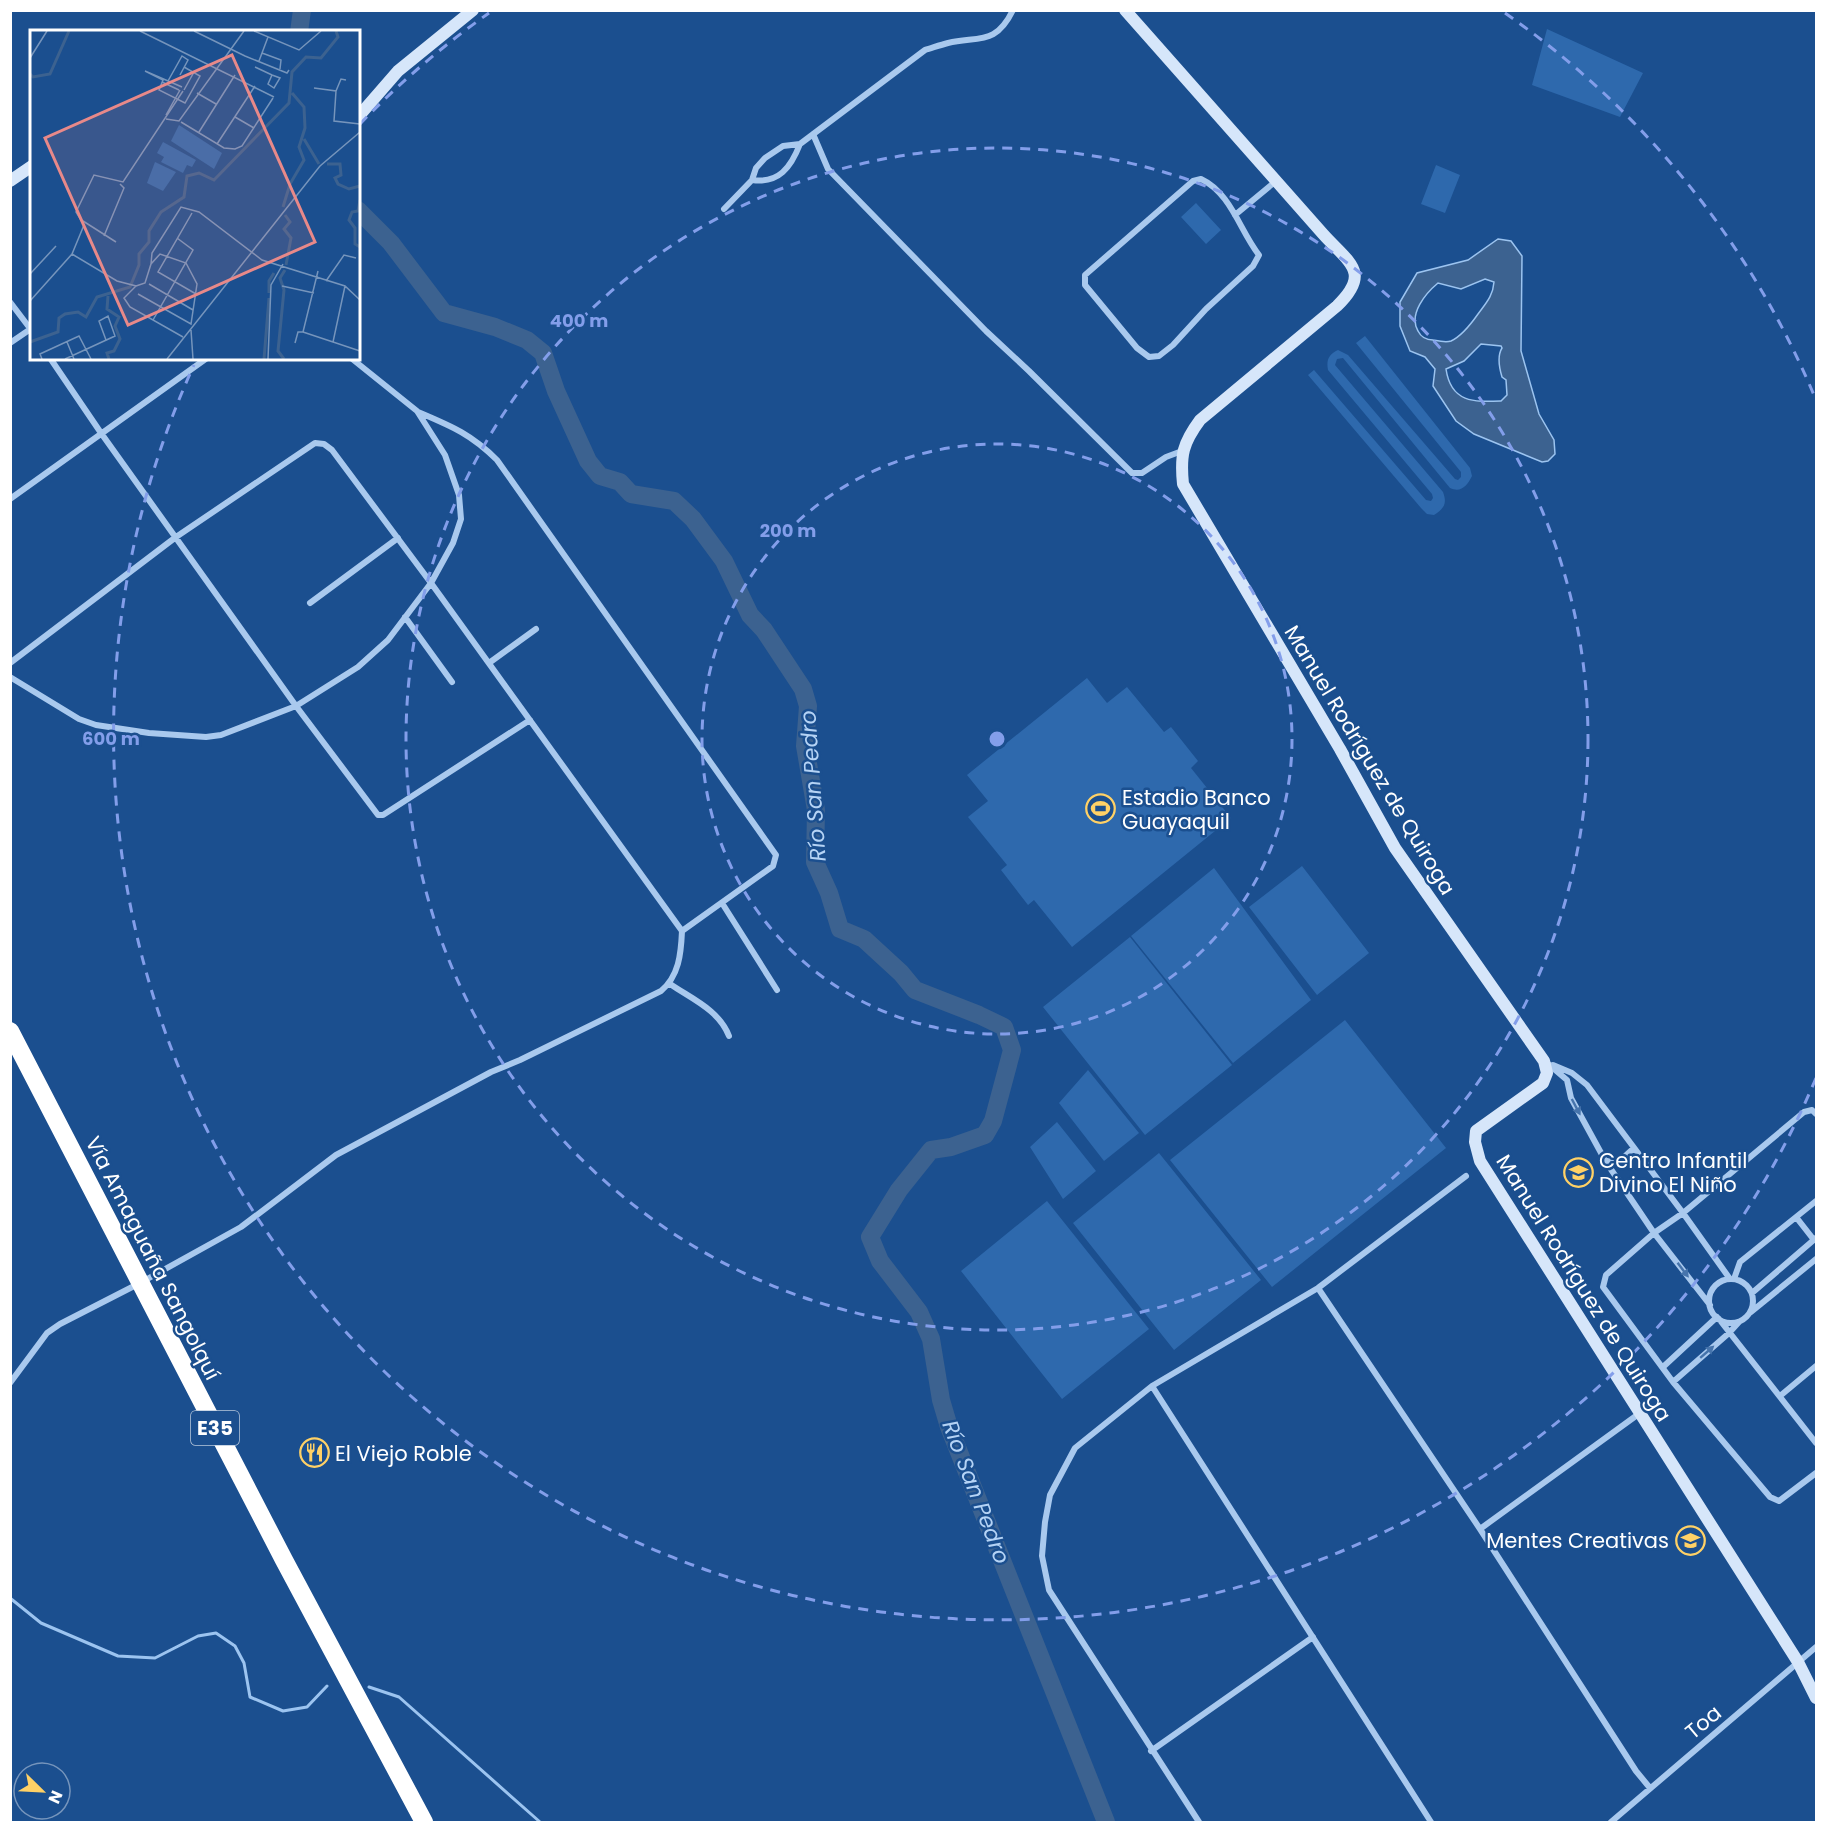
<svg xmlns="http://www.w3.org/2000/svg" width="1827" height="1833" font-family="Poppins,sans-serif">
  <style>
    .green { fill: #2e69ad }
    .water { fill: #3c6290; stroke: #9cc4f0; stroke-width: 1.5; fill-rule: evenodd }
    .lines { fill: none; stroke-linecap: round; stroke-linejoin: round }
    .stream { stroke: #9cc4f0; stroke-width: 3 }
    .river { stroke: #3c6290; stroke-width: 18 }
    .street { stroke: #a9c9ee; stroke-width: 6 }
    .secondary { stroke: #d6e6fa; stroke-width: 12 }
    .highway { stroke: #fff; stroke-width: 18 }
    .oneway { fill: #4674ac }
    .ring { fill: none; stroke: #839eea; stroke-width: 3; stroke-dasharray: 10 8 }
    .labels { text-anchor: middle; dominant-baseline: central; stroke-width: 5; stroke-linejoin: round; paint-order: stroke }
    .shield { fill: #1b4f8f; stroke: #bbcadd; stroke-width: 1.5 }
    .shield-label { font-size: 20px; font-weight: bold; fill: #fff }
    .street-label { font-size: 21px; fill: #fff; stroke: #1b4f8f }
    .poi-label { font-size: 21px; fill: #fff; stroke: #1b4f8f; text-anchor: start }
    .water-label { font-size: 22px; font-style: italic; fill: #b5d3f5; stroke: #1b4f8f }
    .inset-river { fill: none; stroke: #3c6290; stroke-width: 3 }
    .inset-road { fill: none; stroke: #7695bc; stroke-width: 1.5 }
    .view { fill: #e88989; fill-opacity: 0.15; stroke: #e88989; stroke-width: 3 }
    .inset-edge { fill: none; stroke: #fff; stroke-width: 3 }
    .centre { fill: #839eea; stroke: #1b4f8f; stroke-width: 3 }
    .ring-label { font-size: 18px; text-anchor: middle; font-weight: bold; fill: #839eea; stroke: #1b4f8f; stroke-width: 5; stroke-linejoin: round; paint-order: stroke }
  </style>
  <rect width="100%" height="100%" fill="#1b4f8f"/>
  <!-- green -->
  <path class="green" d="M 1547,29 L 1643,73 L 1620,117 L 1532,85 Z
    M 1436,165 L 1460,175 L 1445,213 L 1421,204 Z
    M 1196,203 L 1221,230 L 1206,244 L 1181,217 Z
    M 1365,336 L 1470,468 L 1472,476 C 1467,486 1461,493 1450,488 L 1343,358 L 1337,359 L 1335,365 L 1443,492 C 1447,503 1445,508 1434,515 L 1427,514 L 1421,508 L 1308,375 L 1314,370 L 1426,500 L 1431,501 L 1433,498 L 1432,494 L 1328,370 C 1326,360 1329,354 1338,350 L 1348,355 L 1455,479 L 1458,480 L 1461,477 L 1461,472 L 1356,343 Z
    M 1087,678 L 1107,703 L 1127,687 L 1164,732 L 1171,727 L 1198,761 L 1191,768 L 1231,818 L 1072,947 L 1034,900 L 1028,905 L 1001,870 L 1007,865 L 968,817 L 988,801 L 967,775 Z
    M 1302,866 L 1369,953 L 1317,995 L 1249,907 Z
    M 1214,868 L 1311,1000 L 1233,1063 L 1131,936 Z
    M 1130,937 L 1232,1065 L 1145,1135 L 1043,1007 Z
    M 1345,1020 L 1446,1148 L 1272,1287 L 1170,1160 Z
    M 1088,1070 L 1139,1133 L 1104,1161 L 1059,1103 Z
    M 1057,1122 L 1096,1171 L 1063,1199 L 1030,1147 Z
    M 1159,1153 L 1261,1280 L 1174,1350 L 1073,1223 Z
    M 1047,1201 L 1149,1329 L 1062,1399 L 961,1271 Z"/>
  <!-- water -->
  <path class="water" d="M 1498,239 L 1511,241 L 1522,256 L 1521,351 L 1539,414 L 1554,440 L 1555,454 L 1548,461 L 1542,462 L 1474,434 L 1456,421 L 1433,386 L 1435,369 L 1425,357 L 1410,351 L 1400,326 L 1400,302 L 1417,273 L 1468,260 ZM 1485,279 L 1494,282 C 1493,296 1486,303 1478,314 C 1471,324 1462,336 1451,341 C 1446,343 1438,341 1433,340 C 1426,340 1421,337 1418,331 C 1408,314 1426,293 1438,283 L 1461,289 ZM 1481,344 L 1501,346 L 1502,348 C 1497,356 1499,367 1502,377 L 1506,380 L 1507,395 L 1501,401 C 1474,402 1451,403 1446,369 L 1464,361 Z"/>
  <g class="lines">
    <!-- stream -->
    <path class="stream" d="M 10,1598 L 41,1623 L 118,1656 L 155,1658 L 198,1636 L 216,1633 L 235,1646 L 244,1663 L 250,1697 L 283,1711 L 307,1707 L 327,1686
      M 369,1687 L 399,1697 L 540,1822"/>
    <!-- river -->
    <path class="river" d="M 299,32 L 302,10
      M 358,210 L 391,243 L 444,313 L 495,327 L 527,340 L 543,353 L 556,391 L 588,461 L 600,476 L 620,482 L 631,494 L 674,501 L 693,519 L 724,561 L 750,615 L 764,630 L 803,689 L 808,706 L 805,746 L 816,810 L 815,862 L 829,893 L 840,929 L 864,939 L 901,973 L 915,990 L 979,1015 L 1004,1027 L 1012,1050 L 993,1121 L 985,1135 L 951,1147 L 931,1150 L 899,1190 L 870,1237 L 880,1261 L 919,1312 L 931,1339 L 941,1400 L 949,1427 L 1106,1822"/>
    <!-- street -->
    <path class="street" d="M 813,134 L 828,169 L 986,331 L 1029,371 L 1132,473 L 1142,473 L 1166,457 L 1182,451
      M 1201,179 C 1231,193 1240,231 1259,255 L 1253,266 L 1206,309 L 1173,345 L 1159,356 L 1149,357 L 1137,348 L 1085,285 L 1085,275 L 1193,181 Z
      M 752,180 C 779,184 791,167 800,144
      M 724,209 L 752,180 L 756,168 L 765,158 L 783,146 L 800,144 L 925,50 C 932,48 940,45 948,43 C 980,36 996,45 1013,10
      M 1235,215 L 1276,181
      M 10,302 L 32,331
      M 10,343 L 32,328
      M 50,358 L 101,433 L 296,706 L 378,815 L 383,815 L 530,720
      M 418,412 C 451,426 471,434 497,460 L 776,855 L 773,866 L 682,931
      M 10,499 L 207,358
      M 310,603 L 398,538
      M 405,617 L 452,682
      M 10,663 L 176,537 L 315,443 L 324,444 L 332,450 L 431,583 L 682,931 C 681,954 679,976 661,991 L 520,1060 L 491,1072 L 336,1155 L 241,1227 L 140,1283 L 60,1324 L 47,1333 L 10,1383
      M 489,663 L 536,629
      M 10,677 L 79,719 L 96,725 L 149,733 L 206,737 L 221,735 L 296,706 L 358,667 L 388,640 L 431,583 L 453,543 L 461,519 L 459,495 L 445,455 L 417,411 L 351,358
      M 722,903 L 777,990
      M 670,984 C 692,999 719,1010 729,1036
      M 1547,1063 L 1567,1080 L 1571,1098 L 1606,1162 L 1654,1233 L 1710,1305
      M 1553,1065 L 1572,1073 L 1587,1085 L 1683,1213 L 1730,1279
      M 1816,1114 L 1812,1110 L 1804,1112 L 1683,1213 L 1654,1233 L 1606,1275 L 1603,1287 L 1673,1382 L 1770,1497 L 1779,1501 L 1816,1473
      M 1606,1162 L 1623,1158 L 1634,1148
      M 1796,1217 L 1814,1240
      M 1734,1279 L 1740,1262 L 1816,1201
      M1709 1301a22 22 0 1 1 44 0a22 22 0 1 1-44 0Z
      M 1318,1288 L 1480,1529 L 1636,1771 L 1650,1788
      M 1752,1293 L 1816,1238
      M 1751,1312 L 1816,1259
      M 1719,1319 L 1816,1443
      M 1663,1367 L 1717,1317
      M 1673,1382 L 1729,1333 L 1739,1322
      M 1152,1386 L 1431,1822
      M 1780,1396 L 1816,1366
      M 1480,1529 L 1640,1413
      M 1151,1751 L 1313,1637
      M 1199,1822 L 1049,1590 L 1042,1556 L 1045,1522 L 1050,1495 L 1075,1448 L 1152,1386 L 1318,1288 L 1466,1176
      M 1611,1822 L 1816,1647"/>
    <!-- secondary -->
    <path class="secondary" d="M 1125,10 L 1323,234 C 1349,263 1372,272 1337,306 L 1200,420 C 1183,443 1180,455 1183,484 L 1340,749 L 1395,848 L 1544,1061 L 1547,1073 L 1543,1083 L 1476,1131 L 1475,1142 L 1480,1161 L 1798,1662 L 1816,1698
      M 358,117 L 398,71 L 473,10
      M 10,181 L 32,166"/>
    <!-- highway -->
    <path class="highway" d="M 10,1031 L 284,1560 L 424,1822"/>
  </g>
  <!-- one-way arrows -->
  <defs><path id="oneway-solid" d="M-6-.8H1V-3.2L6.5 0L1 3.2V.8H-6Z" transform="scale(1.5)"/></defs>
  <g class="oneway">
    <use href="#oneway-solid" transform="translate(1576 1107) rotate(62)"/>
    <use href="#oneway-solid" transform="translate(1683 1270) rotate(53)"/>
    <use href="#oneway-solid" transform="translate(1707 1352) rotate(-41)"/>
  </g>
  <!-- distance rings -->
  <g class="ring">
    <circle cx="997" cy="739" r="295"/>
    <circle cx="997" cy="739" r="591"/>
    <path d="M1816 1078A886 886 0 1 1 194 365M360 124A886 886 0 0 1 489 13M1505 13A886 886 0 0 1 1816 400"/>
  </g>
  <!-- icons -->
  <defs>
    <symbol id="stadium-ring" viewBox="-11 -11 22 22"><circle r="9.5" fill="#1b4f8f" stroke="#ffd166" stroke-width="1.5"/><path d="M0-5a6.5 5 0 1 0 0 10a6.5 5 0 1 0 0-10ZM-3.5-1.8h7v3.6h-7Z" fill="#ffd166"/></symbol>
    <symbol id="school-ring" viewBox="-11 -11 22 22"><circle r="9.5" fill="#1b4f8f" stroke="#ffd166" stroke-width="1.5"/><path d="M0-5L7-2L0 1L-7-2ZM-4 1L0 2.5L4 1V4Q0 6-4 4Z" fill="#ffd166"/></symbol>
    <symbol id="restaurant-ring" viewBox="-11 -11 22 22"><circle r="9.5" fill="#1b4f8f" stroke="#ffd166" stroke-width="1.5"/><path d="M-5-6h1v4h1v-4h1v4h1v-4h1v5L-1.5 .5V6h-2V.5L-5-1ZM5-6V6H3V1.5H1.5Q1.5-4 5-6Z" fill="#ffd166"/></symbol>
  </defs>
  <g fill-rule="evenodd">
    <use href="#stadium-ring" x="1084" y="792" width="33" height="33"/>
    <use href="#school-ring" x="1562" y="1156" width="33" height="33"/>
    <use href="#restaurant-ring" x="298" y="1436" width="33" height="33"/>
    <use href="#school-ring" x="1674" y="1524" width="33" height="33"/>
  </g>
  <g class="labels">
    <!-- shield labels -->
    <rect class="shield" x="191" y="1411" width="48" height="34" rx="4.5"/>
    <g class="shield-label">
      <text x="215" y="1428">E35</text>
    </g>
    <!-- street labels -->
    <g class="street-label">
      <text transform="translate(1370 760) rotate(59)">Manuel Rodríguez de Quiroga</text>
      <text transform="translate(153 1258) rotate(63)">Vía Amaguaña Sangolquí</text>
      <text transform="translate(1584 1288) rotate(58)">Manuel Rodríguez de Quiroga</text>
      <text transform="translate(1703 1722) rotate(-40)">Toa</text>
    </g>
    <!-- poi labels -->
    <g class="poi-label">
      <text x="1122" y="797">Estadio Banco<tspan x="1122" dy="24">Guayaquil</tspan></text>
      <text x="1599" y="1160">Centro Infantil<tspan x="1599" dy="24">Divino El Niño</tspan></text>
      <text x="335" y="1453">El Viejo Roble</text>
      <text x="1669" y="1540" text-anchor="end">Mentes Creativas</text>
    </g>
    <!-- water labels -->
    <g class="water-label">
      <text transform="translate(813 786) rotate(-94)">Río San Pedro</text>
      <text transform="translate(976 1492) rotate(69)">Río San Pedro</text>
    </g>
  </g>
  <!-- overview -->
  <g transform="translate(30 30)">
    <rect width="330" height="330" fill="#1b4f8f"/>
    <path d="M 149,95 L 192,123 L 184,139 L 141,111 ZM 133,112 L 166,130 L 162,137 L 157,135 L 153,143 L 131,132 L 134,127 L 127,123 ZM 125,132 L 146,142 L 133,161 L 117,153 Z" fill="#2e69ad"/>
    <path class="inset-river" d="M 0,44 L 3,47 L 20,44 L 39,1M 274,109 L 289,134M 297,134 L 310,134 L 311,145 L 305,148 L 308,154 L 319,159 L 330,156M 330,170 L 328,181 L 322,182 L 319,190 L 325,198 L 325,214 L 330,217M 253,177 L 260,154 L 274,130 L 269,117 L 275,98 L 274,77 L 262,63M 255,185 L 260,192 L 254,199 L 261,208 L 256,235M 239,263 L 239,251 L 244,243M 78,266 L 77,279 L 89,287 L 85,296 L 90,309 L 84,321 L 77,323 L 79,329M 0,312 L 28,302 L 29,288 L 35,284 L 48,282 L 56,287 L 67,267 L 100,257 L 109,235 L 109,224 L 119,212 L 119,201 L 131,182 L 154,167 L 157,146 L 169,143 L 184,150 L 259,73 L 262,42 L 276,27 L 291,28 L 308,7 L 306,1M 234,329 L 239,268M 254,329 L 248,321 L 254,260 L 250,248 L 255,240"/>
    <path class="inset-road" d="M 110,1 L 244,67M 164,1 L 215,26 L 257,43 L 259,40M 224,1 L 269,20 L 291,1M 232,23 L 251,30 L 250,39M 0,28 L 17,1M 229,31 L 238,7M 225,37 L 242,45 L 250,48 L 244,58 L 238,54 L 242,45M 138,51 L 152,26 L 158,30 L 150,45M 132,52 L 149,60M 152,57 L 115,41 L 133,50 L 129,60 L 155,73 L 170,46 L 154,37M 284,58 L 306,61 L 304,91 L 330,94M 154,60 L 164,42M 306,61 L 311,49 L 316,50M 167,63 L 186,74M 136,85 L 150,60M 205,87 L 224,98M 136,89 L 149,91 L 214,1M 151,92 L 194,118 L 205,119 L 212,116 L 243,68M 169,102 L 205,45M 187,114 L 225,56M 162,183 L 128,242 L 166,264M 53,191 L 86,212M 74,206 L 94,158 L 90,154M 42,224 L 87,251 L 106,256 L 94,268 L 100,277 L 153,307M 121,234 L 122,223 L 151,177 L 169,182 L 232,230 L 315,256 L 330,270M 0,244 L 26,216M 296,251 L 314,225 L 326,228M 119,254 L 163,280M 106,256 L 115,253 L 121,234 L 130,224 L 156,233 L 167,254 L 161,294 L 108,264M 252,256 L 284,263M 315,256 L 303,312 L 330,321M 0,271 L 42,224 L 54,195 L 46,182 L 64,145 L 93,152 L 153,61M 123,290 L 163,220 L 147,208M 161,300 L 163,329M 273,302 L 303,312M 37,312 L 44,329M 265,313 L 268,302 L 273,302 L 288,241M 12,329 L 10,324 L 49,306 L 61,329M 35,329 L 85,306 L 78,286 L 69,291 L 76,310M 137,329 L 290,136 L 330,102M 238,329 L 241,255 L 253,234"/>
    <path class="view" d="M 202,25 L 285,212 L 98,295 L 15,108 Z"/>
    <rect width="330" height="330" class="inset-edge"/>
  </g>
  <circle cx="997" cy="739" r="9" class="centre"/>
  <g class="ring-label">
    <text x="579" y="327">400 m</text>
    <text x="788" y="537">200 m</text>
    <text x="111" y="745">600 m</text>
  </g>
  <!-- border -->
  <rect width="1827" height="1833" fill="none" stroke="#ffffff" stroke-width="24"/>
  <!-- north arrow -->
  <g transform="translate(42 1791) rotate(114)"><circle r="28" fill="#1b4f8f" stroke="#7695bc" stroke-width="1.5"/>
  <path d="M0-4.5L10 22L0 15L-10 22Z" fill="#ffd166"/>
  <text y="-9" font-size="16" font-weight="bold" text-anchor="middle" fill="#ffffff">N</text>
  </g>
</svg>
